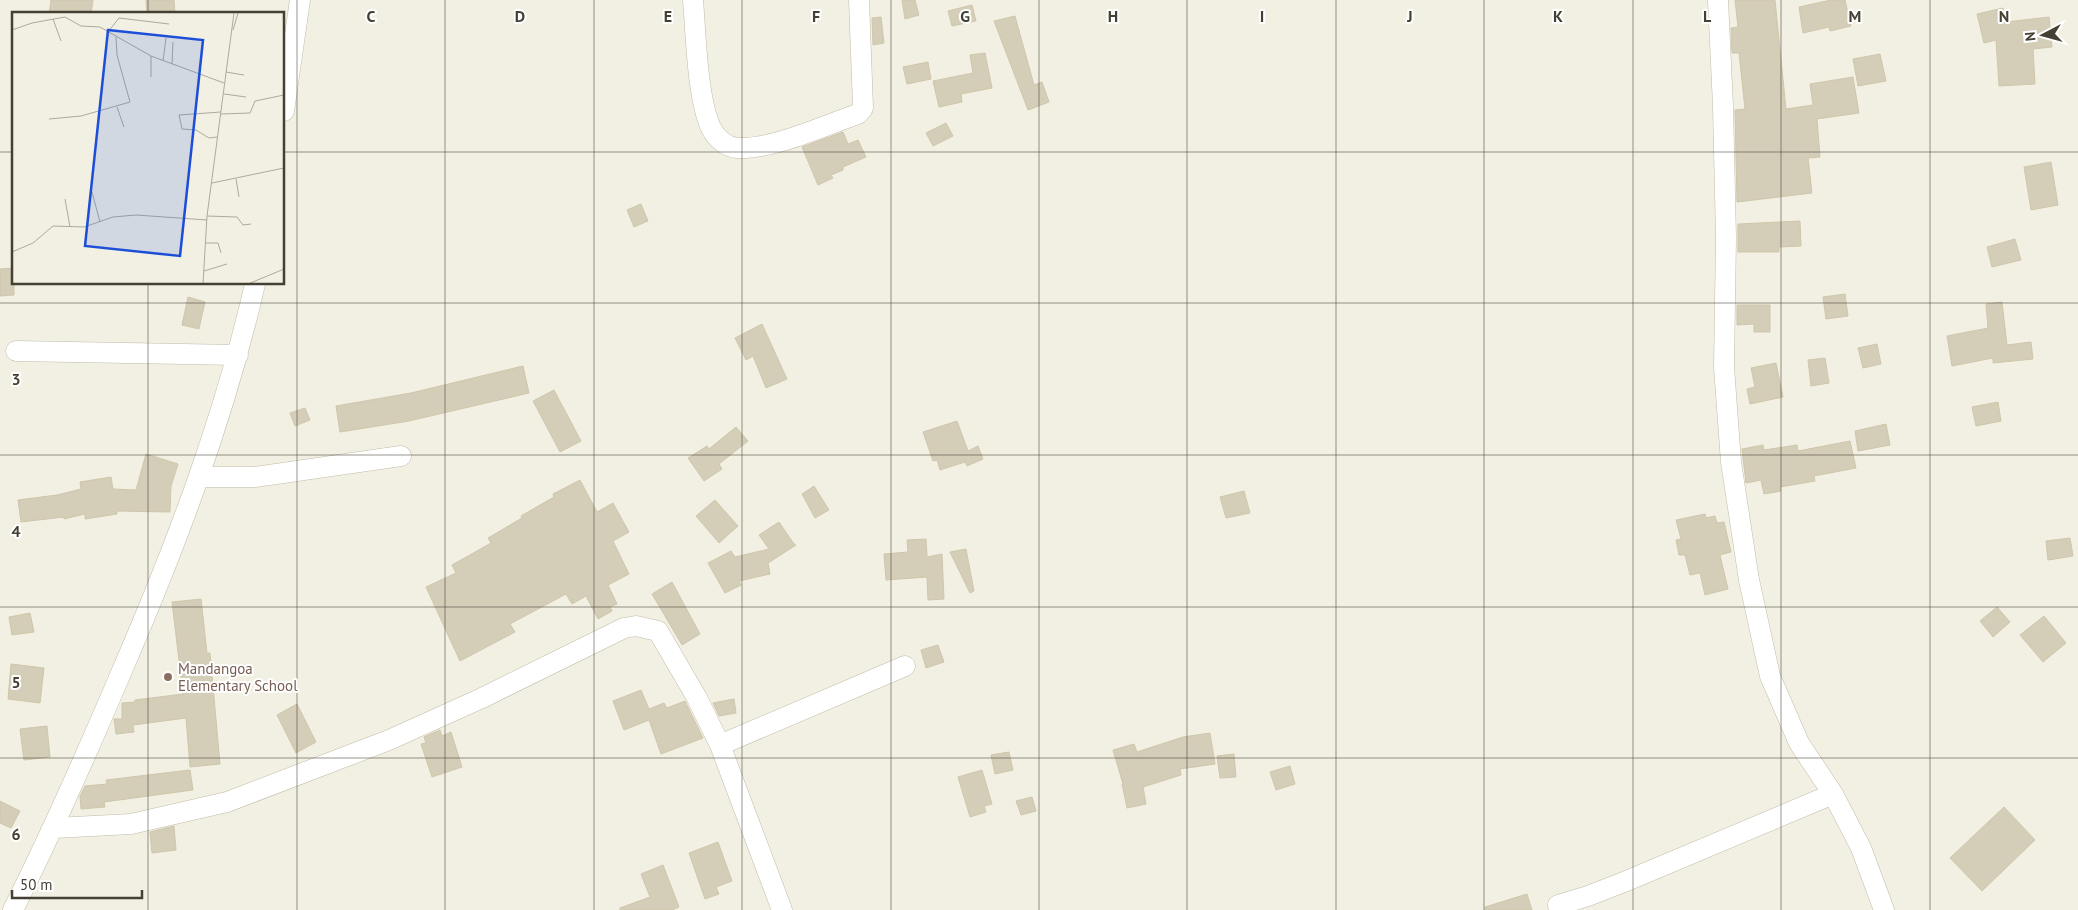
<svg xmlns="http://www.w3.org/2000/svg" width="2078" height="910" font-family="'PT Sans',sans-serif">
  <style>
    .building { fill: #d4cdb8; stroke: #cfc6ab }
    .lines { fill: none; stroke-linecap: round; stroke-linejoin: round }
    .minor-casing { stroke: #c1bca8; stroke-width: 21 }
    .minor { stroke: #fff; stroke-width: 20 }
    .grid { fill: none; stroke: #444033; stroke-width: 1; stroke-opacity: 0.55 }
    .education-dot { fill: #8d6e63; stroke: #fff; stroke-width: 2 }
    .labels { text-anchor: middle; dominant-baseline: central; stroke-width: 4; stroke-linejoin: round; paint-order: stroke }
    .education-label { font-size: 15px; fill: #785e54; stroke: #fff; text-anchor: start }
    .inset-road { fill: none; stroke: #acaa9d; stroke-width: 1 }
    .view { fill: #1d4ed8; fill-opacity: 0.15; stroke: #1d4ed8; stroke-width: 2.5 }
    .inset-edge { fill: none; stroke: #444033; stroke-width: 2.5 }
    .grid-label { font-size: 16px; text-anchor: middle; font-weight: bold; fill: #444033; stroke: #fff; stroke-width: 4; stroke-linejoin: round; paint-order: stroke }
  </style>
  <rect width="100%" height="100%" fill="#f2f0e3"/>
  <!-- building -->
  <path class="building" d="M 51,0 L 93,0 L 91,14 L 49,14 Z
    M 146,0 L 174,0 L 175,14 L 147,14 Z
    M 902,0 L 915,0 L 919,15 L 905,19 Z
    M 1735,0 L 1775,0 L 1786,109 L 1813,105 L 1810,84 L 1853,77 L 1859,113 L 1817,119 L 1820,157 L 1808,158 L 1812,193 L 1737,202 L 1735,110 L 1745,109 L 1739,53 L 1732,53 L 1731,28 L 1738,27 Z
    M 1831,0 L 1845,0 L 1851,26 L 1830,31 L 1829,27 L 1803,33 L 1799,7 Z
    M 972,5 L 976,21 L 952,26 L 948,11 Z
    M 2003,8 L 2006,22 L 2049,17 L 2052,47 L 2033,49 L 2035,84 L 1999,86 L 1996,40 L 1984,43 L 1977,14 Z
    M 1015,16 L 1034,85 L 1042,82 L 1049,102 L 1028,110 L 994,21 Z
    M 881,17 L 884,43 L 873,45 L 872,18 Z
    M 985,53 L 992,88 L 961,94 L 962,102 L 939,107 L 933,81 L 973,73 L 970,55 Z
    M 1880,54 L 1886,81 L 1858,86 L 1853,59 Z
    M 928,62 L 931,79 L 907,84 L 903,67 Z
    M 946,123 L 953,136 L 933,146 L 926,133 Z
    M 843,132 L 848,144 L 858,140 L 866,157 L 843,167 L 843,170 L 831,175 L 833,178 L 818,185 L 802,147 Z
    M 2051,162 L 2058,205 L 2031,210 L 2024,167 Z
    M 641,204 L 648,221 L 634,227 L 627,210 Z
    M 1800,221 L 1801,246 L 1779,247 L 1779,252 L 1738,252 L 1738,224 Z
    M 2015,239 L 2021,260 L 1992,267 L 1987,247 Z
    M 14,268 L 14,295 L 0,296 L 0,269 Z
    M 1845,294 L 1848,316 L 1826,319 L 1823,297 Z
    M 188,297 L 205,302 L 199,329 L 182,325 Z
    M 2002,302 L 2007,345 L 2031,342 L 2033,359 L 1993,363 L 1993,358 L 1952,366 L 1947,336 L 1988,328 L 1986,304 Z
    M 1737,305 L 1770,305 L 1770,332 L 1754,332 L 1754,324 L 1737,325 Z
    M 762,324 L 787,379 L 766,388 L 753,356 L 746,360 L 735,338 Z
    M 1877,344 L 1881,364 L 1863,368 L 1858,348 Z
    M 1825,358 L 1829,383 L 1811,386 L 1808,360 Z
    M 1776,363 L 1783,397 L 1750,404 L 1747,389 L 1755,387 L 1751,368 Z
    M 523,366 L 529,393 L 409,421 L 340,432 L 336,406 L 411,393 Z
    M 554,390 L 581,441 L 560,452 L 533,401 Z
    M 1998,402 L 2001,421 L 1976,426 L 1972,407 Z
    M 305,408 L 310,420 L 295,426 L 290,413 Z
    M 957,421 L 968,451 L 978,446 L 983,459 L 967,466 L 965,462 L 940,470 L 937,460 L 933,461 L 923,432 Z
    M 1886,424 L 1890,445 L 1858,451 L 1855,431 Z
    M 736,427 L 748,441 L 719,464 L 722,469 L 704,481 L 688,458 L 707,446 L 709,449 Z
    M 1850,441 L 1856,468 L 1814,476 L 1815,481 L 1780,487 L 1781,491 L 1764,494 L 1761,480 L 1746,483 L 1742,449 L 1763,445 L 1764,450 L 1797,445 L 1798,451 Z
    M 146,454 L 178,464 L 171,486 L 170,512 L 117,511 L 117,514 L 85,519 L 85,514 L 64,519 L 64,517 L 21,522 L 18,500 L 57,495 L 81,489 L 80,482 L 111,477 L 113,489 L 136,490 Z
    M 580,480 L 597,512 L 613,503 L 629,532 L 613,541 L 629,574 L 608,585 L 617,604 L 610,607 L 612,611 L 598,619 L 586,596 L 572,604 L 566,594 L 510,624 L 515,632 L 460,661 L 426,587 L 456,573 L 452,565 L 491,543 L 488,538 L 522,518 L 521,516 L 554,497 L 553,494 Z
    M 814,486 L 829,510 L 815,518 L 802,494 Z
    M 1244,491 L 1250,513 L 1226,518 L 1220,497 Z
    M 715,500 L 738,526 L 719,543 L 696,516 Z
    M 1705,514 L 1706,518 L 1715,516 L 1717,523 L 1724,522 L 1731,552 L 1720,555 L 1728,589 L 1705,595 L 1700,573 L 1690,575 L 1685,555 L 1679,555 L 1676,540 L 1681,539 L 1676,520 Z
    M 779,522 L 794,544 L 796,545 L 768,563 L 770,574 L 739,581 L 741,585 L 725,593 L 708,563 L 731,551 L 735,557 L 769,549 L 759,535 Z
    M 2070,538 L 2073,556 L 2048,560 L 2046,541 Z
    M 926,539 L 927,557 L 942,554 L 944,599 L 928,600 L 927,577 L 886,580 L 884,554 L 908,552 L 907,540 Z
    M 966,549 L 974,591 L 970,593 L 950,552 Z
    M 672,582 L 700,634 L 682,645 L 652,594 Z
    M 201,599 L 207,653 L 210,653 L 220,764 L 190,767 L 186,718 L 133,725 L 134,732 L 116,734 L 114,719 L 122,719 L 122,703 L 135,702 L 135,700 L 183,694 L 172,602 Z
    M 1997,607 L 2010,622 L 1993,637 L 1980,621 Z
    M 30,613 L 34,632 L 12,635 L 9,617 Z
    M 2044,616 L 2066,643 L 2043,662 L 2020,635 Z
    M 938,645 L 944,662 L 926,668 L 921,650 Z
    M 11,664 L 44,668 L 40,703 L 8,699 Z
    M 641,690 L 649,709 L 664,703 L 667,708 L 685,701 L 703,738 L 661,754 L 649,720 L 624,730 L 613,701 Z
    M 734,699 L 736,713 L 719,716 L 713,703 Z
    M 297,704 L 316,742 L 296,753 L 277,715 Z
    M 47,726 L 50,757 L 24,760 L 20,729 Z
    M 440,730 L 442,736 L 451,732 L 462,767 L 432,777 L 421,744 L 426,743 L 424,737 Z
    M 1210,733 L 1215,764 L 1180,769 L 1181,775 L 1143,787 L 1146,804 L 1127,808 L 1122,784 L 1123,784 L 1113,750 L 1134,744 L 1137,752 L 1183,737 Z
    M 1009,752 L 1013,770 L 995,774 L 991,755 Z
    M 1234,754 L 1236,777 L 1220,778 L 1217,756 Z
    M 1290,766 L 1295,784 L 1276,790 L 1270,772 Z
    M 190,770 L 193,790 L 104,802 L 105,807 L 81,809 L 80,796 L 85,786 L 107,784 L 106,780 Z
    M 982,770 L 992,804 L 984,806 L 986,812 L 970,817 L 958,777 Z
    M 1032,797 L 1036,811 L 1021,815 L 1016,801 Z
    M 0,801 L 20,811 L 11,828 L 0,823 Z
    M 2004,807 L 2035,840 L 1982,891 L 1950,858 Z
    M 174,826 L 176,850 L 152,853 L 150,832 Z
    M 718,842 L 732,881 L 716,887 L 719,894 L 705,899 L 689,853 Z
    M 663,865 L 679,907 L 672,910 L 620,910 L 620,908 L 650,897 L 641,874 Z
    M 1527,894 L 1532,910 L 1485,910 L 1485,907 Z"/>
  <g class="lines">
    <defs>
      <path id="minor" d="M 693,0 C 696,35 697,97 711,128 C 716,138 726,147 737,148 C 772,150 825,125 858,114 L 863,108 L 859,0
        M 1718,0 L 1723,106 L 1726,238 L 1724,367 L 1731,462 L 1749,580 L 1770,676 L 1799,743 L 1833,794 L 1861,848 L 1884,910
        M 284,111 L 300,0
        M 16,351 L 238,355
        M 200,477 L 255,477 L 401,456
        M 720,745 L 905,666
        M 54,828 L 131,824 L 227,802 L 389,740 L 482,698 L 624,628 L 636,626 L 658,631 L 697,698 L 720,745 L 782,910
        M 1558,905 L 1588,896 L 1624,882 L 1833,794
        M 13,910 C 52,832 87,753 121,673 C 176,546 224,419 255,284"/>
    </defs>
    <!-- minor casing -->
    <use href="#minor" class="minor-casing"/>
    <!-- minor -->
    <use href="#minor" class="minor"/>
  </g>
  <!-- grid -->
  <path class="grid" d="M 148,0 L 148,14M 297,0 L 297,910M 445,0 L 445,910M 594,0 L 594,910M 742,0 L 742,910M 891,0 L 891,910M 1039,0 L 1039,910M 1187,0 L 1187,910M 1336,0 L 1336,910M 1484,0 L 1484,910M 1633,0 L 1633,910M 1781,0 L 1781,910M 1930,0 L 1930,910M 0,152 L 14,152M 284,152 L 2078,152M 148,284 L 148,910M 0,303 L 2078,303M 0,455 L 2078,455M 0,607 L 2078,607M 0,758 L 2078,758"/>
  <!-- markers -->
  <circle class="education-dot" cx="168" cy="677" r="5"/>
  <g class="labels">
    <!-- education labels -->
    <g class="education-label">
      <text x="178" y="668">Mandangoa<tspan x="178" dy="17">Elementary School</tspan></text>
    </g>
  </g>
  <!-- overview -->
  <g transform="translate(12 12)">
    <rect width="272" height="272" fill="#f2f0e3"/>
    <path class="inset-road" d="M 41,7 L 49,29M 0,18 L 20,11 L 53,5 L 69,14 L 88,15 L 139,44 L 212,71M 221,18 L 226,1M 96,20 L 107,6 L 157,12M 139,44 L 139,65M 151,49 L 154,26M 160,52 L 161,30M 214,60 L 232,63M 212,82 L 234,85M 105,95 L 112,115M 209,102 L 238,101 L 243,89 L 272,83M 37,107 L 69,104 L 118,90 L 105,43 L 104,25M 205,125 L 197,126 L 184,118 L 170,117 L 167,103 L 209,100M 224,167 L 227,185M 200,171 L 272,156M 80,180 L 88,210M 53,187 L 58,215M 195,204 L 225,205 L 231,213 L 239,212M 193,231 L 206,231 L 209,241M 0,240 L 21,231 L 41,214 L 72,215 L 101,205 L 124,203 L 195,208M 192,259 L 215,252M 191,272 L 195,204 L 222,1M 236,272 L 272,257"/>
    <path class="view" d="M 96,18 L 191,28 L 168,244 L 73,234 Z"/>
    <rect width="272" height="272" class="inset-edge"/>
  </g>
  <g class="grid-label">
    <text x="371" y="22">C</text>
    <text x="520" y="22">D</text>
    <text x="668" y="22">E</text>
    <text x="816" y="22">F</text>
    <text x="965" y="22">G</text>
    <text x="1113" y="22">H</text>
    <text x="1262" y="22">I</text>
    <text x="1410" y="22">J</text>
    <text x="1558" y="22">K</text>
    <text x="1707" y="22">L</text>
    <text x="1855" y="22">M</text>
    <text x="2004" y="22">N</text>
    <text x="16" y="385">3</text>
    <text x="16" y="537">4</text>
    <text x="16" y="688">5</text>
    <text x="16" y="840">6</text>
  </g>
  <!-- north arrow -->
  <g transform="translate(2043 35) rotate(264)" stroke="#ffffff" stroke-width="4" paint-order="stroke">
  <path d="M0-4L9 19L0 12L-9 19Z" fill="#444033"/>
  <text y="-8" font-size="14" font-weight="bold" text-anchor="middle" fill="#444033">N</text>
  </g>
  <!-- scale -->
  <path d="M12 890v8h130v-8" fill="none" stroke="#444033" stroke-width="2.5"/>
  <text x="20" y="890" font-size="15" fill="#444033" stroke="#ffffff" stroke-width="4" paint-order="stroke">50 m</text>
</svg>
